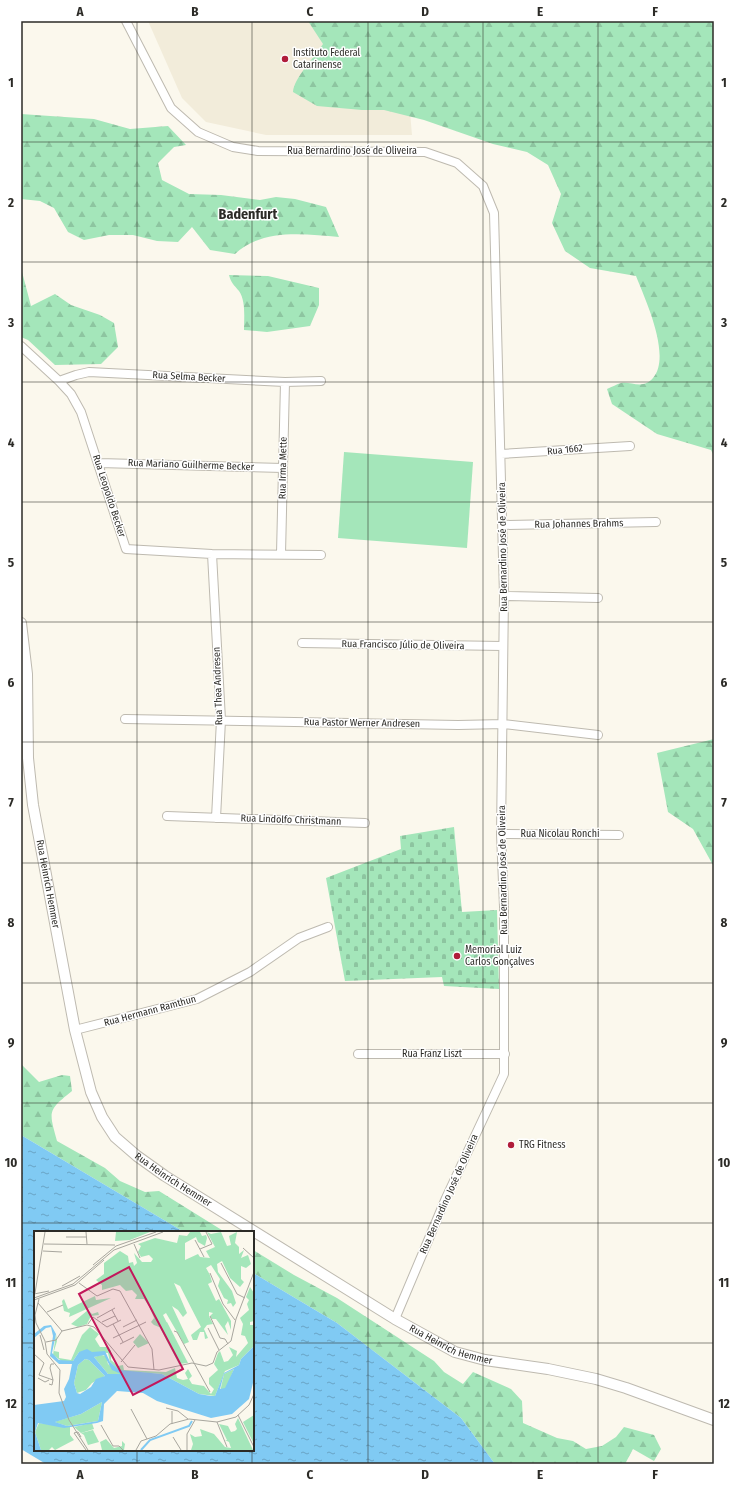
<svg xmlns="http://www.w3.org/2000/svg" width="735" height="1485" font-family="'Fira Sans Condensed',sans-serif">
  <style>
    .built { fill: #f2ecda }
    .grass { fill: #a4e6ba }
    .forest { fill: url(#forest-firs) }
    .cemetery { fill: url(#cemetery-stones) }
    .water { fill: url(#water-ripples) }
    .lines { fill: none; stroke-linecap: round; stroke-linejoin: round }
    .minor-casing { stroke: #bebab0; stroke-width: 10 }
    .tertiary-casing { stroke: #bebab0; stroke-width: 12 }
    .minor { stroke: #fff; stroke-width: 8 }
    .tertiary { stroke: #fff; stroke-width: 10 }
    .grid { fill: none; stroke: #2c2b27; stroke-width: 1; stroke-opacity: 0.55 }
    .poi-dot { fill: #b01c3a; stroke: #fff; stroke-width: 1.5 }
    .labels { text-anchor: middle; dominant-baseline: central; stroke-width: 3; stroke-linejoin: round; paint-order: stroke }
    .poi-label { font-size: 10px; fill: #2c2b27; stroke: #fff; text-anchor: start }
    .street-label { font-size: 10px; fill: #2c2b27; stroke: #fff }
    .district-label { font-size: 14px; font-weight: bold; fill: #2c2b27; stroke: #fff }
    .inset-river { fill: none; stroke: #80caf3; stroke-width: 2 }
    .inset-road { fill: none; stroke: #a8a69e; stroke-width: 1 }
    .view { fill: #c2185b; fill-opacity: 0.15; stroke: #c2185b; stroke-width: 2 }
    .inset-edge { fill: none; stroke: #2c2b27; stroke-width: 2 }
    .neatline { fill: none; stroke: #2c2b27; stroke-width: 1.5 }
    .grid-label { font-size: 13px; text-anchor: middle; font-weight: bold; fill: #2c2b27 }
  </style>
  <defs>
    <pattern id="forest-firs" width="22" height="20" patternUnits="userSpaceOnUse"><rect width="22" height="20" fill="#a4e6ba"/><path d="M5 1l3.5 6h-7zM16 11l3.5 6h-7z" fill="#8dc5a0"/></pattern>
    <pattern id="cemetery-stones" width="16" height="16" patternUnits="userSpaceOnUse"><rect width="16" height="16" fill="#a4e6ba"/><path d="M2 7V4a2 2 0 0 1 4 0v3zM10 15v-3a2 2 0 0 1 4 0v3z" fill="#8dc5a0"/></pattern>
    <pattern id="water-ripples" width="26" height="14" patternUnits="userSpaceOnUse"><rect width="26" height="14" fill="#80caf3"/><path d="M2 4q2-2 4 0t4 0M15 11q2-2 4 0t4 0" fill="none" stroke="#69a4c5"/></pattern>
  </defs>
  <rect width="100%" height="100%" fill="#fbf8ed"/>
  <!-- built -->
  <path class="built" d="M 148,21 L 402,21 L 412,135 L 266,135 L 206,122 L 182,98 Z"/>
  <!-- grass -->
  <path class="grass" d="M 344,452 L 473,462 L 467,548 L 338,538 Z"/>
  <!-- forest -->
  <path class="forest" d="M 308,21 L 714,21 L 714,456 L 711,450 L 657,434 L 612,404 L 607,389 C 612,387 617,384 621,383 C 631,381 643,390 653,378 C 672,356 645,299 636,276 L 590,268 L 565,251 L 552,223 L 561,194 L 548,165 L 527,152 L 493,144 L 424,120 L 384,110 L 362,110 L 317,106 L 293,92 C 294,78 314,58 323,44 Z
    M 21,114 L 94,119 L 130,129 L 168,126 L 186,145 L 174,147 L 158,163 L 162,180 L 189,194 L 221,195 L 260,200 L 276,197 L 295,199 L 326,207 L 339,237 C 304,234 263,228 235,254 L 210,250 L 192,227 L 178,242 L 157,241 L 133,235 L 109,235 L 84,240 L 68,232 L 54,208 L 40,201 L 21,199 Z
    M 21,268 L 31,306 L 55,294 L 71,305 L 100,315 L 114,323 L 118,347 L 101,364 L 55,365 L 28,340 L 21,337 Z
    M 229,275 L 268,276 L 319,288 L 319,305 L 310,326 L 267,332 L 244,330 C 244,318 246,301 239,291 C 234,285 231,283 229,275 Z
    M 714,739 L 714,867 L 693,829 L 668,812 L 657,753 Z
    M 21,1064 L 39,1082 L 62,1075 L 70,1076 L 72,1091 C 47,1111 49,1111 57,1141 L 105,1168 L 120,1181 L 145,1192 L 159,1191 L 225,1232 L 184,1232 L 21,1135 Z
    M 253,1250 L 294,1275 L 337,1298 L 434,1361 L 444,1372 L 463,1384 L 473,1372 L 511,1389 L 522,1401 L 523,1423 L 557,1438 L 573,1441 L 586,1449 L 602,1446 L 616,1437 L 624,1427 L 654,1435 L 661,1449 L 654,1461 L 633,1449 L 625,1464 L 495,1464 L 461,1418 L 337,1323 L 253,1273 Z"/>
  <!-- cemetery -->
  <path class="cemetery" d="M 454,827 L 462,912 L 497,910 L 499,989 L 444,986 L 442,977 L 345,981 L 326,878 L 401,849 L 400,836 Z"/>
  <!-- water -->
  <path class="water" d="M 21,1135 L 184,1232 L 35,1232 L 35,1450 L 253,1450 L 253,1273 L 337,1323 L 461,1418 L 495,1464 L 46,1464 L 21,1449 Z"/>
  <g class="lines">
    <defs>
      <path id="minor" d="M 126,21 L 171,108 L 198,132 L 233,147 L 258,151 L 425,152 L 457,163 L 483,186 L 494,213 L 504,596 L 501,834 L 504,907 L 504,1074 L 446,1198 L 395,1319
        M 21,346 L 59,381 L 71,394 L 81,412 L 126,549 L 212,554 L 321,555
        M 59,381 L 76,375 L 89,372 L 285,382 L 321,381
        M 501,454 L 630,446
        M 99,463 L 283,468
        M 503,525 L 656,522
        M 212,554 L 221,720 L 216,818
        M 281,554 L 285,382
        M 504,596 L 598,598
        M 302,643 L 503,646
        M 125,719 L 458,725 L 504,724 L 598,735
        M 167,816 L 365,823
        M 501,834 L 619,835
        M 75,1030 L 197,999 L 250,972 L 299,938 L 328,927
        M 358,1054 L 505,1054"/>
      <g id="tertiary">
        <path id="s1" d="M 21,623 L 27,674 L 28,758 L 33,805 L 75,1030 L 91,1092 L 102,1117 L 115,1137 L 137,1156 L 165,1176 L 395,1319 L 455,1352 L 485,1360 L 548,1369 L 596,1379 L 626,1388 L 714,1420"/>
      </g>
    </defs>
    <!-- minor casing -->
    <use href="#minor" class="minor-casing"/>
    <!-- tertiary casing -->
    <use href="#tertiary" class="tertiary-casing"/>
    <!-- minor -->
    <use href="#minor" class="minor"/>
    <!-- tertiary -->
    <use href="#tertiary" class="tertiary"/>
  </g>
  <!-- grid -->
  <path class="grid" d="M 137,21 L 137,1232M 252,21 L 252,1232M 368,21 L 368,1464M 483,21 L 483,1464M 598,21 L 598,1464M 21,142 L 714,142M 21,262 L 714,262M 21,382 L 714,382M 21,502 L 714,502M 21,622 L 714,622M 21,742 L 714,742M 21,863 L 714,863M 21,983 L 714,983M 21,1103 L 714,1103M 21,1223 L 714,1223M 21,1343 L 35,1343M 253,1343 L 714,1343M 137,1450 L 137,1464M 252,1450 L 252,1464"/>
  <!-- markers -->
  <g class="poi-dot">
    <circle cx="285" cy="59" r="4"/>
    <circle cx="457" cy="956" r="4"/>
    <circle cx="511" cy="1145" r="4"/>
  </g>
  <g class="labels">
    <!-- poi labels -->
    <g class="poi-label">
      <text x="293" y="53">Instituto Federal<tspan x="293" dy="12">Catarinense</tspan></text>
      <text x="465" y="950">Memorial Luiz<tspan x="465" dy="12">Carlos Gonçalves</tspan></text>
      <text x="519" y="1145">TRG Fitness</text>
    </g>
    <!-- street labels -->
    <g class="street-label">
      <text x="352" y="151">Rua Bernardino José de Oliveira</text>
      <text transform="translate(189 377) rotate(3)">Rua Selma Becker</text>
      <text transform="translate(565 450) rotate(-6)">Rua 1662</text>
      <text transform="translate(191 465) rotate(2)">Rua Mariano Guilherme Becker</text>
      <text transform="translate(283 468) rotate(-89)">Rua Irma Mette</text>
      <text transform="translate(109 496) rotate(72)">Rua Leopoldo Becker</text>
      <text transform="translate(579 524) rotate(-1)">Rua Johannes Brahms</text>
      <text transform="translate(503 547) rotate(-91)">Rua Bernardino José de Oliveira</text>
      <text transform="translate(403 645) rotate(1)">Rua Francisco Júlio de Oliveira</text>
      <text transform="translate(218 686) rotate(-92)">Rua Thea Andresen</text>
      <text transform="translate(362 723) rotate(1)">Rua Pastor Werner Andresen</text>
      <text transform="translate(291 820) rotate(2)">Rua Lindolfo Christmann</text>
      <text x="560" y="834">Rua Nicolau Ronchi</text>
      <text transform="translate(503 870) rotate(-91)">Rua Bernardino José de Oliveira</text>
      <text stroke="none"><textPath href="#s1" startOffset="263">Rua Heinrich Hemmer</textPath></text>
      <text transform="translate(150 1011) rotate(-15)">Rua Hermann Ramthun</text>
      <text x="432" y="1054">Rua Franz Liszt</text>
      <text stroke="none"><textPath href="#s1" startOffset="599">Rua Heinrich Hemmer</textPath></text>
      <text transform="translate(449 1194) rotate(-66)">Rua Bernardino José de Oliveira</text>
      <text stroke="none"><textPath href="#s1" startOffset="923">Rua Heinrich Hemmer</textPath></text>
    </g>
    <!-- district labels -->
    <g class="district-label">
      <text x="248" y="214">Badenfurt</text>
    </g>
  </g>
  <!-- overview -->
  <g transform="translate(34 1231)">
    <rect width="220" height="220" fill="#fbf8ed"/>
    <path d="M 59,199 L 65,211 L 54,214 L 50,204 L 47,202 Z" fill="#a4e6ba"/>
    <path d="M 82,1 L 116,1 L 96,9 L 81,10 ZM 156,1 L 166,1 L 168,5 L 172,4 L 173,7 L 171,15 L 164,11 L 162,6 L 151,12 L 151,29 L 164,23 L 166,26 L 176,27 L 172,20 L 181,16 L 173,1 L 177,3 L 187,1 L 193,15 L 197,14 L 195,5 L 203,1 L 201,12 L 205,16 L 205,23 L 210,19 L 207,27 L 214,24 L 217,33 L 212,37 L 207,35 L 207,48 L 210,51 L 206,56 L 196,47 L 188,30 L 183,33 L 184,41 L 198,60 L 202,72 L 199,76 L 197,72 L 193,73 L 194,69 L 190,67 L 184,55 L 186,48 L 177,34 L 172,37 L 176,44 L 178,51 L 174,53 L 182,70 L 185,68 L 197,90 L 197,99 L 194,90 L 191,95 L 194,104 L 182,88 L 178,88 L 176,85 L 179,82 L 175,81 L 175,85 L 179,93 L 173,94 L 170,98 L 174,107 L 171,108 L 170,101 L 166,101 L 163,109 L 159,109 L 157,104 L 167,96 L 146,55 L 140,52 L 153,82 L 149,86 L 144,79 L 138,75 L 155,111 L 150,113 L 132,82 L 129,84 L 134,94 L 125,96 L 120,94 L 117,91 L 120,87 L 115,75 L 110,68 L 101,68 L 103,64 L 98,59 L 92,60 L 86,54 L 68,59 L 68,54 L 62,49 L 70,43 L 70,32 L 86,20 L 94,25 L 95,32 L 99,31 L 100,35 L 103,32 L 100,22 L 108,31 L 117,31 L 119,28 L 115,24 L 107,26 L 104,21 L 107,15 L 104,13 L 121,7 L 143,12 L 145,4 L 153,5 ZM 216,56 L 220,62 L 220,90 L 216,91 L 216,94 L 220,94 L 220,115 L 207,128 L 205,134 L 191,140 L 181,165 L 165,163 L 128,143 L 85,140 L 76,131 L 74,122 L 45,121 L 39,130 L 29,131 L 19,124 L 22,103 L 23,110 L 20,120 L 25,121 L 25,127 L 37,129 L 48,104 L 56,96 L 65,103 L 61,108 L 66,116 L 74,116 L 77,120 L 77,129 L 84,135 L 89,134 L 90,139 L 132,141 L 141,137 L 143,147 L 149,149 L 154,148 L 151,142 L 154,138 L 158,145 L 155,148 L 158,153 L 170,155 L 177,163 L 180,158 L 175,153 L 175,147 L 184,139 L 180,133 L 184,122 L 186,120 L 190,131 L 194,130 L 199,124 L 195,116 L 203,120 L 202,126 L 214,112 L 211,105 L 207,104 L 209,93 L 206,87 L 215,79 L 213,73 L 215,69 L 212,66 ZM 61,65 L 62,69 L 77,67 L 35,86 L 36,82 L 30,80 L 28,70 L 30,68 L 34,78 ZM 54,79 L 58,83 L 64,81 L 65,84 L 57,85 L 53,93 L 44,96 L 37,93 ZM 67,124 L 72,125 L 74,133 L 87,143 L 74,143 L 60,126 ZM 51,128 L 55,129 L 71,145 L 58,152 L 52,159 L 43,162 L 40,152 L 44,134 ZM 200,138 L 192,158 L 186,161 L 190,143 ZM 68,171 L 64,190 L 33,195 L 20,191 L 47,183 ZM 220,184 L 220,213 L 209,191 ZM 204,187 L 219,219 L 157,219 L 159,213 L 156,203 L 161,206 L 168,205 L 166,198 L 180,203 L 191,216 L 197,217 L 195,211 L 191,209 L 193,209 L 185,193 L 194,195 L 197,201 L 201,200 L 203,198 L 201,193 ZM 5,192 L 36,196 L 36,204 L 40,209 L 21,219 L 18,216 L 15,219 L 7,219 L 1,201 ZM 58,192 L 60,198 L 47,202 L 40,196 ZM 72,208 L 80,217 L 88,215 L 88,210 L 91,213 L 90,219 L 68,219 L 66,211 Z" fill="#a4e6ba"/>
    <path d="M 106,103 L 115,112 L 104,117 L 99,111 Z" fill="#a4e6ba"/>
    <path d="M 133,91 L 154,132 L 145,133 L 125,95 Z" fill="#a4e6ba"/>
    <path d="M 17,94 L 22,103 L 18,122 L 25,129 L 39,130 L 45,121 L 53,118 L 58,121 L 71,120 L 76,131 L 85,139 L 128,143 L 165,163 L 177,165 L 181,165 L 190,142 L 205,134 L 207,128 L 220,115 L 220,148 L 215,168 L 198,183 L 177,187 L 123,170 L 109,162 L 83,160 L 70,173 L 69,190 L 63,192 L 30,197 L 4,192 L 1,201 L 7,219 L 0,219 L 0,174 L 30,170 L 32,166 L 30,158 L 35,148 L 38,133 L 25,133 L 16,125 L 19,105 L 17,96 L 12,97 L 0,107 L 0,103 L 10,95 ZM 70,124 L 78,139 L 87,143 L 74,143 L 60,126 ZM 51,128 L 55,129 L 71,145 L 62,148 L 57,156 L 46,163 L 43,162 L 40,152 L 44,134 ZM 200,138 L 191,157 L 186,158 L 190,143 ZM 68,171 L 64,190 L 33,195 L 21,191 L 47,183 Z" fill="#80caf3" fill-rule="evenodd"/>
    <path class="inset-river" d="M 107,219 L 116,209 L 155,195 L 158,190"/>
    <path class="inset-road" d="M 52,1 L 53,13M 32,6 L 53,6M 161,9 L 170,26M 10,13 L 81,14M 100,13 L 106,27M 209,17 L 220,27M 166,18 L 178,13 L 172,1M 9,20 L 28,21M 187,32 L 203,63 L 211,67M 59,34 L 82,15 L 122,1M 176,42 L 189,73 L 201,89M 45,52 L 63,65 L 79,58 L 86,60 L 118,118 L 120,139M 28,55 L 46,45M 1,62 L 11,1M 0,63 L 15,60M 0,67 L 39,53 L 80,19 L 129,1M 5,68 L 1,84 L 2,92 L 11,110 L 13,123 L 26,139 L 25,162 L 35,189 L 54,219M 0,69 L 41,54 L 70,29M 4,72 L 28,100 L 53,94 L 60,96 L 94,136 L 125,139 L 158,132 L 172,135 L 179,132 L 183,121 L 197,110 L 202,88 L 220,41M 78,79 L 84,90M 13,81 L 29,74M 176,85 L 186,107 L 191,108 L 194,113M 63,87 L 81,77M 68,91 L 81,85M 54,93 L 59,86 L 73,96 L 87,89M 79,93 L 89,111M 89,96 L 103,89M 174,97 L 185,119M 140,100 L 143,101 L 176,161M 6,104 L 10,119M 79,107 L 112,91M 12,111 L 22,109 L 28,100M 86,113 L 100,106M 0,123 L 10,132 L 5,144 L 19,149M 87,131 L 101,114M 4,147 L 11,151 L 15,149M 15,153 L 18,154 L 19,149 L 16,137 L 17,133 L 20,133M 132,177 L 144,180 L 154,188M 97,178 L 113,208M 204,184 L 220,216M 183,191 L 193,216M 138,193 L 138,180M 67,194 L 79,215 L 85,215 L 89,219M 47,206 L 44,201 L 40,202 L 52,219M 139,206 L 147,219M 102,219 L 107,210 L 122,205 L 136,193 L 155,188 L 183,191 L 202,186 L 215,174 L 220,163M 153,219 L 153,203 L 161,189"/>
    <path class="view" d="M 95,36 L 149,138 L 99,164 L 45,63 Z"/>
    <rect width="220" height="220" class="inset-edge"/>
  </g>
  <!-- border -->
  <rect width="735" height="1485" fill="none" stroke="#ffffff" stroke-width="44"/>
  <rect x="22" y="22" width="691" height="1441" class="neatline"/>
  <g class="grid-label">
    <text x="80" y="16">A</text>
    <text x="195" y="16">B</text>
    <text x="310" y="16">C</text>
    <text x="425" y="16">D</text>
    <text x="540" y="16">E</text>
    <text x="655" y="16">F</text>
    <text x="11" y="87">1</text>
    <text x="724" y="87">1</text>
    <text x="11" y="207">2</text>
    <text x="724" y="207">2</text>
    <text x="11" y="327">3</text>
    <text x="724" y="327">3</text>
    <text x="11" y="447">4</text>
    <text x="724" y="447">4</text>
    <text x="11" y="567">5</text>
    <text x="724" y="567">5</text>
    <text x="11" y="687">6</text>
    <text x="724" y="687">6</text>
    <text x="11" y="807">7</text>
    <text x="724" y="807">7</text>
    <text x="11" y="927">8</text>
    <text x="724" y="927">8</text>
    <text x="11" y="1047">9</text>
    <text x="724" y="1047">9</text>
    <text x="11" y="1167">10</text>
    <text x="724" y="1167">10</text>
    <text x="11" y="1287">11</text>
    <text x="724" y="1287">11</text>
    <text x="11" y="1408">12</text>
    <text x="724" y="1408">12</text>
    <text x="80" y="1479">A</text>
    <text x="195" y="1479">B</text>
    <text x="310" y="1479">C</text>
    <text x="425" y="1479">D</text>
    <text x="540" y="1479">E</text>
    <text x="655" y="1479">F</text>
  </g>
</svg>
